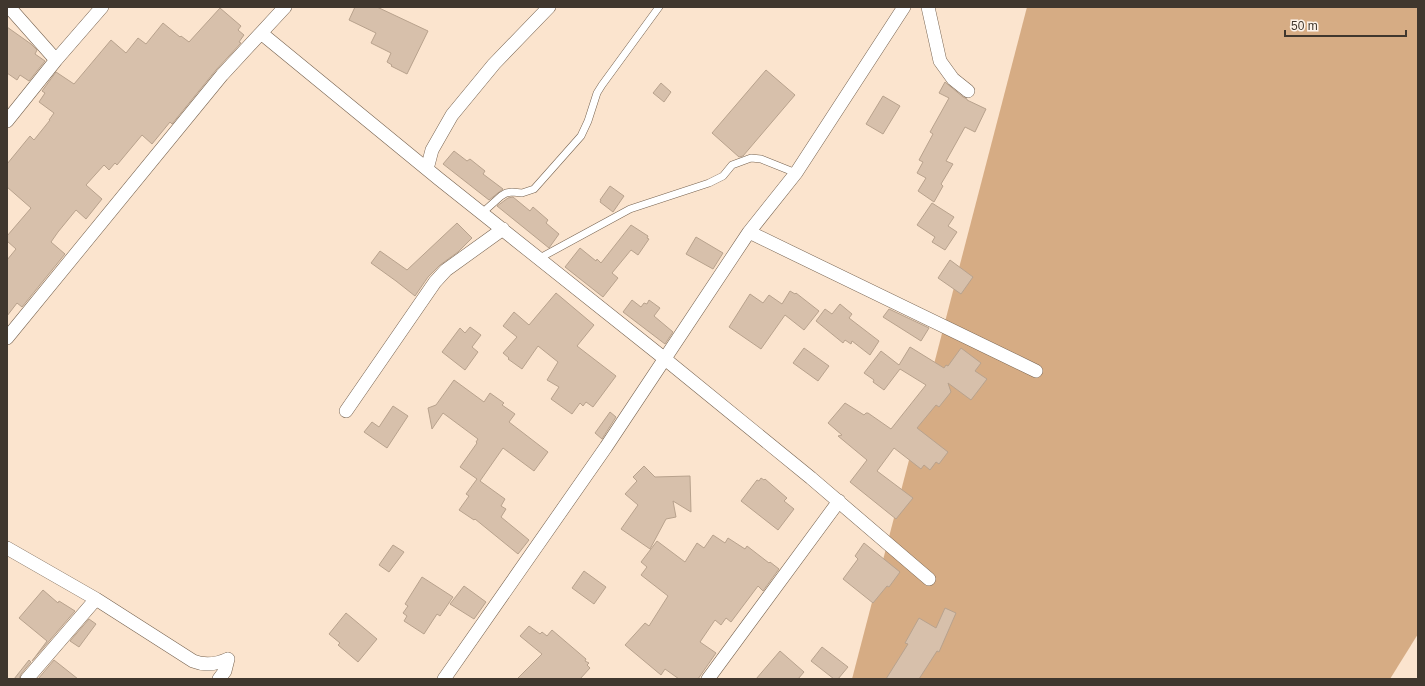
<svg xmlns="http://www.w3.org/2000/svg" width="1425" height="686" font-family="Helvetica,sans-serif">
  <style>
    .green { fill: #d6ac84 }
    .building { fill: #d7c0ab; stroke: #b8a28d }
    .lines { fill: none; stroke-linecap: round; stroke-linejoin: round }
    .service-casing { stroke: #76624f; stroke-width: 8 }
    .minor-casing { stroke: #76624f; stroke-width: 14 }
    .service { stroke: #fff; stroke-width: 7 }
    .minor { stroke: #fff; stroke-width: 13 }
  </style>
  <rect width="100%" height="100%" fill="#fbe4ce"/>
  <!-- green -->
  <path class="green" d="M 1027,7 L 1418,7 L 1418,634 L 1390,679 L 852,679 Z"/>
  <!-- building -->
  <path class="building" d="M 355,7 L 377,7 L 428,31 L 407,74 L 391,66 L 392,65 L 387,62 L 391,53 L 371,43 L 376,33 L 349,20 Z
    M 220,8 L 241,26 L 238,30 L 244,35 L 239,42 L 241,43 L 216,70 L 172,124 L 170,122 L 152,144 L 142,135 L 117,165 L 115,163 L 109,170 L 104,165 L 86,185 L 102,199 L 86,219 L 76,210 L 58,232 L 51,242 L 65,254 L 22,307 L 17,303 L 7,316 L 7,260 L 16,249 L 7,241 L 7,236 L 31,208 L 7,187 L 7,164 L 30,136 L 34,140 L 50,120 L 49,120 L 54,113 L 39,102 L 45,93 L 42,91 L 56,72 L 74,84 L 111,40 L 126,53 L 138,38 L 146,44 L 163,23 L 180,37 L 181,36 L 189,42 Z
    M 7,27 L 31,44 L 37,50 L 35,54 L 45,61 L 29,81 L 20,75 L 17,80 L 7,73 Z
    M 766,70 L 795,95 L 743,156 L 739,157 L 712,133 Z
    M 945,82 L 963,97 L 967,99 L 967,100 L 986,109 L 975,132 L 965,127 L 946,161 L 953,164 L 941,184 L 943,186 L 934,202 L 918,191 L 926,178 L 917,173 L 923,162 L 919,160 L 933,134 L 930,132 L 949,98 L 939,93 Z
    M 661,83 L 671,92 L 664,102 L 653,93 Z
    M 883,96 L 900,106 L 883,134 L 866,124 Z
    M 454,151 L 467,161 L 470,159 L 485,171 L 483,174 L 503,189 L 489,200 L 443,164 Z
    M 610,186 L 624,196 L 613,212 L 600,202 L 601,200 L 600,200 Z
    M 513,197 L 530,211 L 533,207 L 548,220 L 546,223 L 559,234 L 549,248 L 497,206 L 508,198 Z
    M 932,203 L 954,217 L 948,226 L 957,232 L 945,250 L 932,242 L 935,237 L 917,225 Z
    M 457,223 L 472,238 L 458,252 L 440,265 L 428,277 L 415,296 L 396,281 L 371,263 L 380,251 L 407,270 Z
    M 631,225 L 648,236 L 647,238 L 649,239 L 638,255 L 631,250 L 612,273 L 618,278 L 603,297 L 565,267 L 580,248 L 596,261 L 597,259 L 601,263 Z
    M 696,237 L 723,253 L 713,269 L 686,254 Z
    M 950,260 L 973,277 L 961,294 L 938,278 Z
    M 790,291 L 795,294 L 796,293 L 819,311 L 804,330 L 785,315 L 761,349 L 729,327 L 750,294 L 763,303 L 769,295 L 782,304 Z
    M 556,293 L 594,325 L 577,346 L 616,376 L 593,407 L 586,402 L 583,406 L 580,403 L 572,414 L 551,399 L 559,387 L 547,380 L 558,362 L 538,346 L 522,369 L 508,359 L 509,358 L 503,353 L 517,337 L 503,326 L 514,312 L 529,325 Z
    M 632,300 L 641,307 L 644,303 L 647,304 L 649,300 L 660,308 L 654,316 L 673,332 L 665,344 L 623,312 Z
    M 840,304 L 852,314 L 849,318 L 879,341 L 870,355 L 852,341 L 851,344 L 845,340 L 843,343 L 816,321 L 825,309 L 832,314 Z
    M 889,309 L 929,328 L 921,341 L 883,317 Z
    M 470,327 L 481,335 L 472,347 L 478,352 L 465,370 L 442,352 L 460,328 L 465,333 Z
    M 910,347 L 944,368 L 946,365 L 948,366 L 961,348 L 981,363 L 975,371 L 987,379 L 971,400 L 948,383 L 951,392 L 939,407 L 936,405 L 917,428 L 948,452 L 939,464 L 936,462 L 930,470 L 924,465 L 921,469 L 894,448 L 877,471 L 913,498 L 896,519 L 850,482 L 867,460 L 838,436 L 842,435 L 828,423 L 845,403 L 864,415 L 866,413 L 868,413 L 891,429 L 926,385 L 900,369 L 884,390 L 873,382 L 874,380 L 864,373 L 881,351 L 899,365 Z
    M 804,348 L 829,366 L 818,381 L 793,363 Z
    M 454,380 L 484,402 L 490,393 L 504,403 L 502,405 L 515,414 L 509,422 L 548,452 L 534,471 L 503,448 L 480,481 L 505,499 L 501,506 L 506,509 L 501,517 L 529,540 L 518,554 L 475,519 L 474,520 L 459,510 L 469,496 L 466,494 L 477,479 L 460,467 L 477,443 L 476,442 L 478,439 L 443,413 L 432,429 L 428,408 L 436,405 Z
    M 393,406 L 408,416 L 387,448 L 364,432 L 372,422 L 379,427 Z
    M 610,412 L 616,417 L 602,439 L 595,433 Z
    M 644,466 L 655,477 L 690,476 L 691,512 L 673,501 L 676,517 L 666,519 L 650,549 L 621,529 L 638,505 L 625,494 L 637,481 L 633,477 Z
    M 761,478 L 764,480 L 765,479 L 787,498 L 784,501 L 794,509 L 778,530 L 741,501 L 757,480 L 759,481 Z
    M 713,535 L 725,543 L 728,538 L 745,549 L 747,546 L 769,563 L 770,562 L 779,569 L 763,591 L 758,586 L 731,622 L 726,618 L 721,625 L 715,620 L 700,642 L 716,653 L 698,679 L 679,679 L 665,669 L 661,675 L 625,645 L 645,623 L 649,626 L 668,596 L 641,575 L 647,567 L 641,562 L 657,541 L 685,562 L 697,543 L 704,548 Z
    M 864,543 L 900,572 L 889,587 L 887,586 L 873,603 L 843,579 L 858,559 L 855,556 Z
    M 393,545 L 404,552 L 389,572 L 379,565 Z
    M 584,571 L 606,587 L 594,604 L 572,588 Z
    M 422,577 L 453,597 L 440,616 L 437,614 L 424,634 L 404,621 L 407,616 L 403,613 L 408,606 L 405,604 Z
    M 464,586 L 486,602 L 474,619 L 450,604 Z
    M 43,590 L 58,603 L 59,601 L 75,611 L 32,661 L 47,641 L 19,618 Z
    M 945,608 L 956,613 L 939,652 L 937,651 L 919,679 L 886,679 L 908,644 L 905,643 L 919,618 L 936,628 Z
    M 346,613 L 377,639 L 358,662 L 338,645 L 340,643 L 329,634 Z
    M 89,619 L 96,624 L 79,647 L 70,641 Z
    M 529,626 L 540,634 L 542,632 L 547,636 L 552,630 L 586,659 L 585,661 L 589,663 L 587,665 L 590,668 L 580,679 L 517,679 L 542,654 L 520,636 Z
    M 822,647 L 848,667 L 838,679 L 834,679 L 811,661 Z
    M 780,651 L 804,672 L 798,679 L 756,679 Z
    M 29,660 L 31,662 L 21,674 L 19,679 L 14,679 Z
    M 54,660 L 78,679 L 38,679 Z"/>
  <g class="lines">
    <defs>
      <path id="service" d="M 482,213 L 501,196 L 506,193 L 512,192 L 522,193 L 534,189 L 581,136 L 588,121 L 597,93 L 602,85 L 659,7
        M 538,259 L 630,209 L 709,183 L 723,176 L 732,165 L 751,158 L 761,159 L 796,173"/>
      <path id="minor" d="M 9,7 L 56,60
        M 928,7 L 940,61 L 953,79 L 968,91
        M 261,33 L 439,179 L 665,359 L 811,478 L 929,579
        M 7,121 L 56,60 L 102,7
        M 427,169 L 432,150 L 452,115 L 494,64 L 549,7
        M 749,232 L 1036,371
        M 7,338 L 222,75 L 285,7
        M 346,411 L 435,282 L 446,270 L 503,229
        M 7,548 L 96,599 L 193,661 C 205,666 217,664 228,659
        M 27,679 L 96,599
        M 219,679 L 225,671 L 228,659
        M 444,679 L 606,447 L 749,232 L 796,173 L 904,7
        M 708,679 L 839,501"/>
    </defs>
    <!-- service casing -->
    <use href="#service" class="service-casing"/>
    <!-- minor casing -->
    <use href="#minor" class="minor-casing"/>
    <!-- service -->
    <use href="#service" class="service"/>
    <!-- minor -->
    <use href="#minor" class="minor"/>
  </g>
  <!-- border -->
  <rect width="1425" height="686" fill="none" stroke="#40372e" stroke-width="16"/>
  <!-- scale -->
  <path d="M1285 30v6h121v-6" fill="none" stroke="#40372e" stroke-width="2"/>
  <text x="1291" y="30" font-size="12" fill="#40372e" stroke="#fef4eb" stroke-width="3" paint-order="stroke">50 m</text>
</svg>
